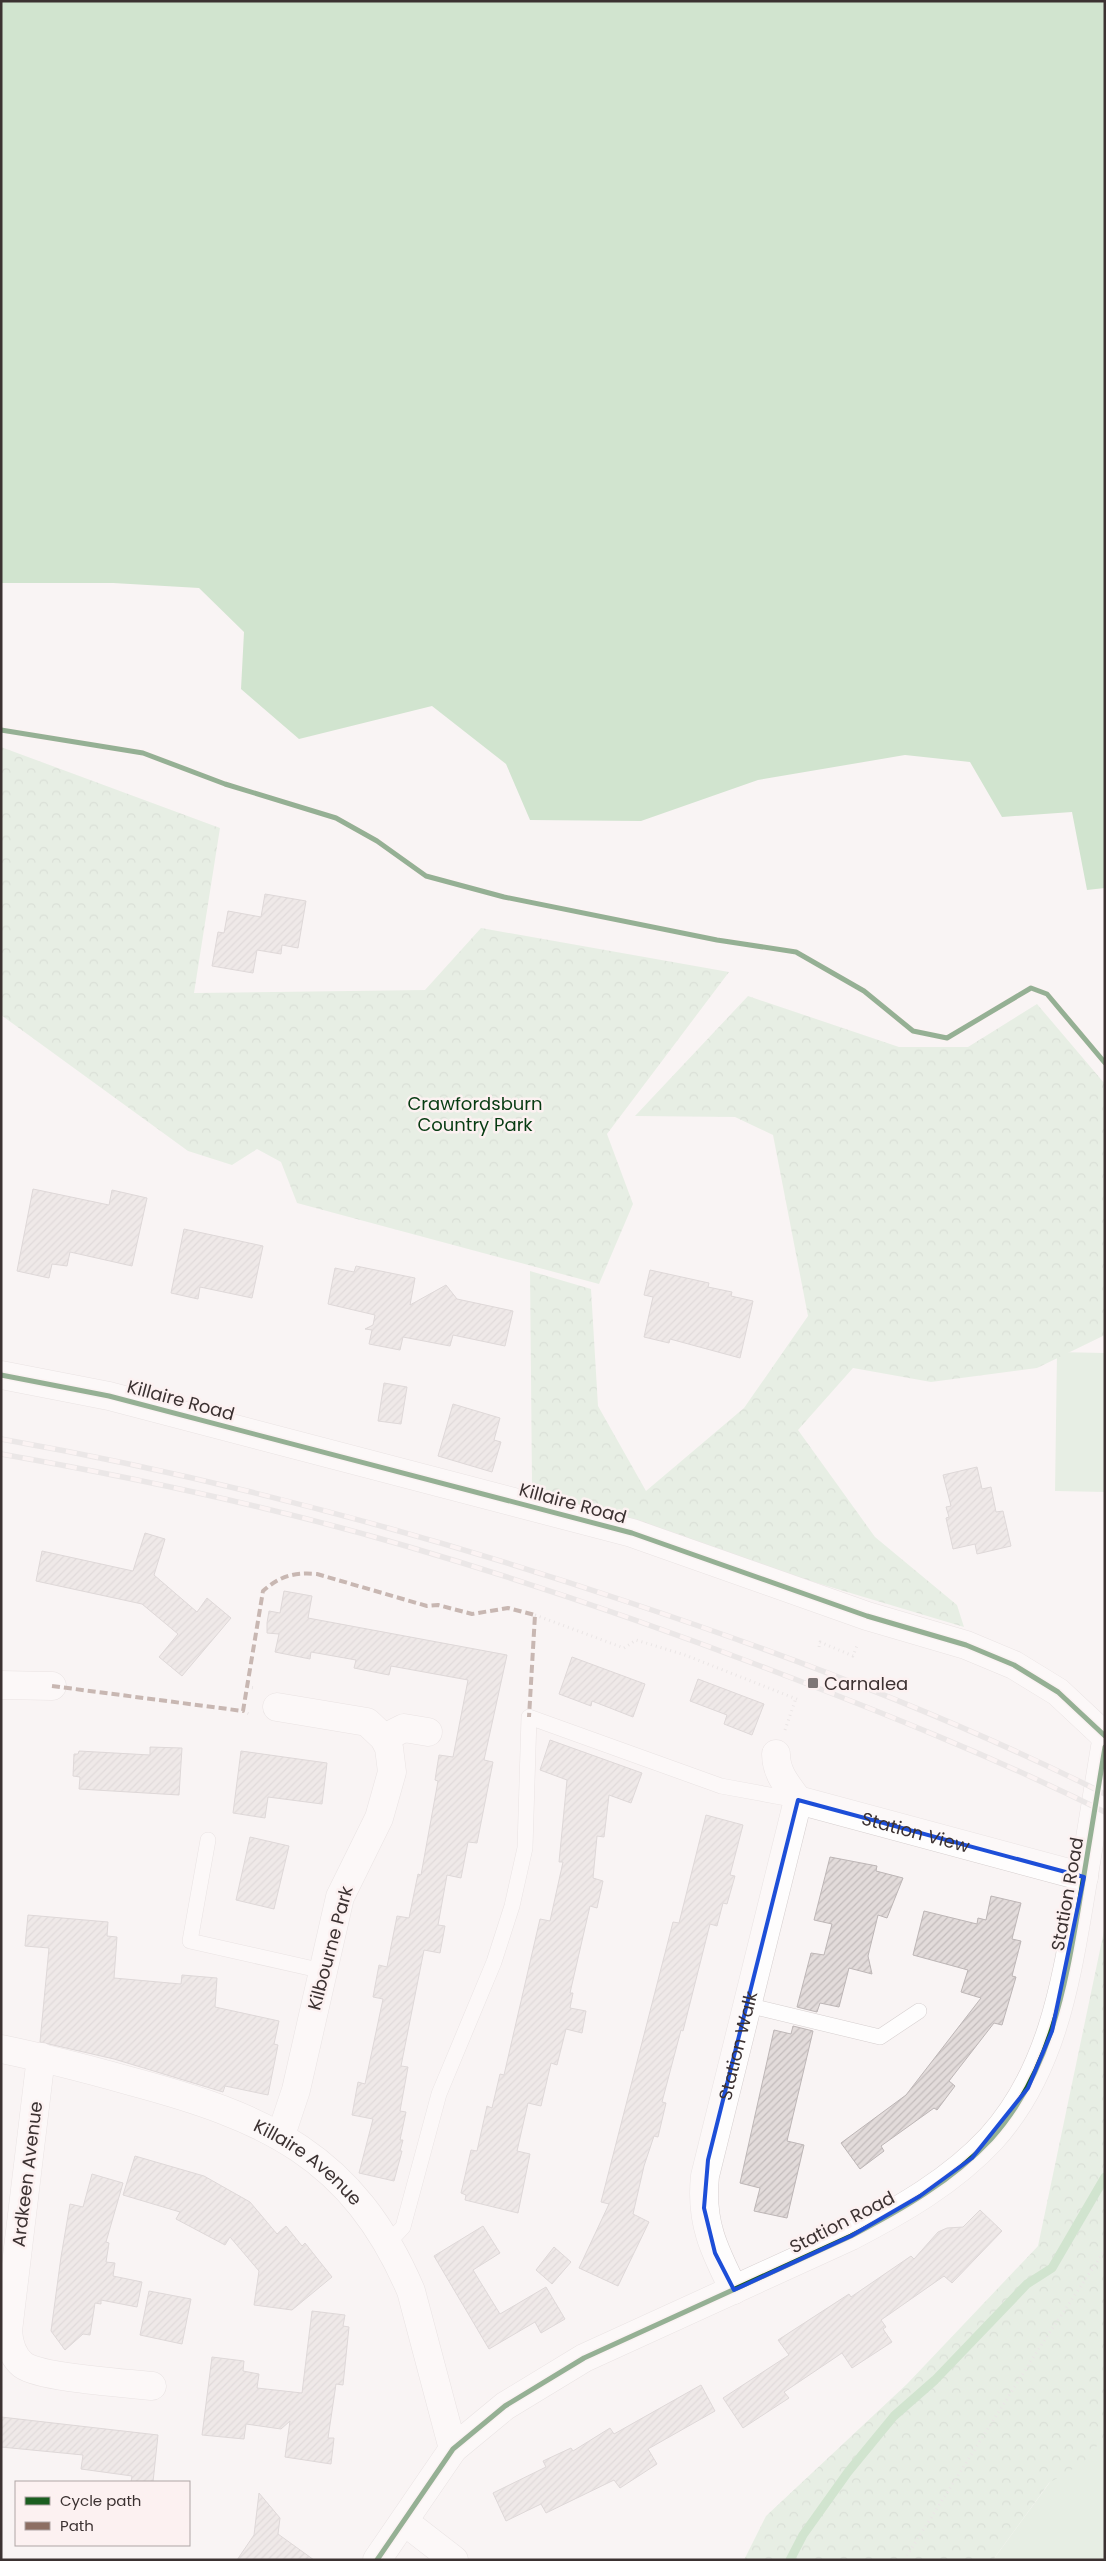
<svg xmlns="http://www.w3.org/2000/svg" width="1106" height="2561" font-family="Poppins,sans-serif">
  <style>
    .green { fill: #d1e7d1 }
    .forest { fill: url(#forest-crowns) }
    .water { fill: #a1d0a3 }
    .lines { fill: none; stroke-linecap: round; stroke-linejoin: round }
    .stream { stroke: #a1d0a3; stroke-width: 9 }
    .building { fill: url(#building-hatch); stroke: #bdb6b6 }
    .lane-casing { stroke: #d6cfcf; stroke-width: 16 }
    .street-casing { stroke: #d6cfcf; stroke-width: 29 }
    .path { stroke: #d7d4d4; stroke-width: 3; stroke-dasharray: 1 4; stroke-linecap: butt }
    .lane { stroke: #fefdfd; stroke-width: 15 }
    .street { stroke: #fefdfd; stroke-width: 28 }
    .rail-casing { stroke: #dad7d7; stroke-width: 5.5 }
    .rail { stroke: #fcf1f1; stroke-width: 4; stroke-dasharray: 11; stroke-linecap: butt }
    .quiet { stroke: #8d6e63; stroke-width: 4; stroke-dasharray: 8 4; stroke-linecap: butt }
    .cycleway-casing { stroke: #fcf1f1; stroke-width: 8 }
    .cycleway { stroke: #1b5e20; stroke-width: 5 }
    .marked { fill: none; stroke: #1d4ed8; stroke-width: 4; stroke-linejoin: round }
    .poi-dot { fill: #7e7676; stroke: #fcf1f1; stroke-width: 2 }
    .labels { text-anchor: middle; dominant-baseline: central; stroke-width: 5; stroke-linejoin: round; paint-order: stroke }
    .park-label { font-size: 18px; fill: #073b12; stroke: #fcf1f1 }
    .street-label { font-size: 18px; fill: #3c3232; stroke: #fcf1f1 }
    .poi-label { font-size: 18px; fill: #3c3232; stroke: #fcf1f1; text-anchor: start }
  </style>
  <defs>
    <pattern id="forest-crowns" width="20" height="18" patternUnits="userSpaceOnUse" patternTransform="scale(1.25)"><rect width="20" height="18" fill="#d1e7d1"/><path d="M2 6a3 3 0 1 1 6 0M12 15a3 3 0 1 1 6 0" fill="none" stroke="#b4c7b4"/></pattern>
    <pattern id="building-hatch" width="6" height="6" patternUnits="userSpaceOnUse" patternTransform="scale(1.25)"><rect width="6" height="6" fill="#e2dbda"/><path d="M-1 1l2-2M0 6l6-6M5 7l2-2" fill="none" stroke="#c3bcbc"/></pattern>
  </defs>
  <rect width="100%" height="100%" fill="#f9f4f4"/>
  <!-- green -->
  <path class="green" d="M 1057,1352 L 1105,1353 L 1105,1492 L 1055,1491 Z
    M 1105,2407 L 1105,2560 L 993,2560 Z"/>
  <!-- forest -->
  <path class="forest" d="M 1,747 L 220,828 L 194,993 L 425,990 L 481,928 L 729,972 L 607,1134 L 633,1204 L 599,1284 L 297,1203 L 281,1162 L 257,1149 L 232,1165 L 188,1151 L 1,1015 Z
    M 748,996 L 899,1047 L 968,1047 L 1037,1004 L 1105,1084 L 1105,1335 L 1037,1368 L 931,1382 L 853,1368 L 798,1430 L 875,1537 L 957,1605 L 964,1627 L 573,1510 L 532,1485 L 530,1271 L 591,1289 L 598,1406 L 646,1491 L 744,1408 L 808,1316 L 773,1135 L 735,1117 L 635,1116 Z
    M 1105,1926 L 1105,2436 L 1083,2463 L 1049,2483 L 993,2560 L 744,2560 L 766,2516 L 907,2384 L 1038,2246 Z"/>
  <!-- water -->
  <path class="water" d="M 1,1 L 1105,1 L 1105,888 L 1087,890 L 1072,812 L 1002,817 L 970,762 L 905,755 L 758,780 L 641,821 L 530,820 L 506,764 L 432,706 L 299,739 L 241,689 L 244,632 L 199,588 L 113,583 L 1,583 Z"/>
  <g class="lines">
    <!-- stream -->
    <path class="stream" d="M 790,2560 L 803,2535 L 848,2472 L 894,2416 L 935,2380 L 1027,2284 L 1052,2268 L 1105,2177"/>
  </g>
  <!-- building -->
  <path class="building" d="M 265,894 L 306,901 L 298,948 L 282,945 L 281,954 L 257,950 L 253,973 L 212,966 L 218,932 L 224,933 L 228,911 L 261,917 Z
    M 33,1189 L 109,1205 L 112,1190 L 147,1198 L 132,1266 L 70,1252 L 67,1266 L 52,1264 L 49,1278 L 17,1271 Z
    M 184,1229 L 263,1246 L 252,1298 L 200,1287 L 198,1299 L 171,1293 Z
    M 356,1266 L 415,1278 L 410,1305 L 446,1285 L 457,1299 L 513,1311 L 505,1346 L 453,1335 L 450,1346 L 403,1337 L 400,1350 L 369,1344 L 372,1330 L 365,1329 L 373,1325 L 375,1315 L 328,1304 L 335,1268 L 354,1272 Z
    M 650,1270 L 709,1283 L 708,1287 L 732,1292 L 731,1296 L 753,1301 L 740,1358 L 670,1339 L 669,1343 L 644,1337 L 653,1297 L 644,1295 Z
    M 384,1383 L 407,1387 L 401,1424 L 378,1421 Z
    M 453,1404 L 500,1418 L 494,1440 L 501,1442 L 492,1472 L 438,1456 Z
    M 977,1467 L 982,1489 L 991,1487 L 996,1512 L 1003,1511 L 1011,1546 L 977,1554 L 975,1544 L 953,1549 L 946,1518 L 949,1517 L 946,1507 L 951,1506 L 943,1475 Z
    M 145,1533 L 165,1539 L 154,1575 L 197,1612 L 207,1598 L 231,1618 L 182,1676 L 159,1657 L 178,1634 L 142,1604 L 36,1581 L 42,1551 L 133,1571 Z
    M 284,1591 L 312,1596 L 308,1618 L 507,1655 L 484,1760 L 493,1762 L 477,1843 L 468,1842 L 461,1878 L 447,1875 L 438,1925 L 445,1926 L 440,1953 L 424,1950 L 401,2066 L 408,2067 L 400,2111 L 406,2112 L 400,2140 L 403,2140 L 400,2151 L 402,2151 L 394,2181 L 359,2173 L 373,2119 L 352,2115 L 358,2082 L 365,2084 L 383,1999 L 373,1997 L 379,1965 L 387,1967 L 397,1916 L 409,1918 L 418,1874 L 421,1875 L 438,1781 L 435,1780 L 439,1755 L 453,1757 L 468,1680 L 391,1666 L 389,1675 L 354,1668 L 356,1660 L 311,1652 L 310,1659 L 275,1652 L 279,1634 L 267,1633 L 267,1623 L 269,1611 L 280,1613 Z
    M 572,1657 L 645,1684 L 633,1717 L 592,1701 L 591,1706 L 559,1694 Z
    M 698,1679 L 764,1704 L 752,1735 L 724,1724 L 727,1715 L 690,1701 Z
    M 550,1740 L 642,1773 L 631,1803 L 609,1795 L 604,1837 L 597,1836 L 593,1878 L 603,1881 L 597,1908 L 590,1906 L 570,1993 L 573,1993 L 570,2008 L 586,2011 L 582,2033 L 566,2029 L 557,2065 L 551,2063 L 541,2106 L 528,2103 L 517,2151 L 530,2154 L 518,2213 L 465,2200 L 466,2195 L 461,2193 L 471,2150 L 477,2151 L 487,2106 L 492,2108 L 500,2074 L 504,2075 L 540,1919 L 550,1921 L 563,1862 L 559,1862 L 567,1780 L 540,1770 Z
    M 150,1747 L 182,1748 L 179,1795 L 79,1789 L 80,1777 L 73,1776 L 74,1754 L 78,1754 L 79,1751 L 150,1755 Z
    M 241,1751 L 327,1763 L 322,1804 L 268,1797 L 265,1818 L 233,1813 Z
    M 706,1815 L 743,1825 L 730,1875 L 735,1876 L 727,1904 L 723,1903 L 717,1926 L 710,1924 L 683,2031 L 681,2030 L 662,2102 L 666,2103 L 658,2137 L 654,2136 L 644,2166 L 633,2214 L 649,2222 L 618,2286 L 579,2268 L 609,2204 L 601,2202 L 673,1922 L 679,1923 Z
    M 250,1837 L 289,1846 L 274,1909 L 236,1900 Z
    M 830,1857 L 877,1866 L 876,1871 L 903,1878 L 887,1918 L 878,1915 L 868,1956 L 872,1974 L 849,1968 L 839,2007 L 820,2003 L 817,2012 L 797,2007 L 811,1953 L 824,1955 L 832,1924 L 814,1920 Z
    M 991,1896 L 1021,1903 L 1012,1939 L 1021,1941 L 1012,1976 L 1016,1977 L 1002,2025 L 994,2023 L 949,2081 L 955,2086 L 937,2110 L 934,2108 L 881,2146 L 884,2151 L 860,2169 L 841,2143 L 906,2095 L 981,1998 L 961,1992 L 968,1970 L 913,1955 L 924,1911 L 977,1924 L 978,1918 L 986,1920 Z
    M 28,1915 L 108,1922 L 107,1936 L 117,1937 L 114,1978 L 181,1984 L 182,1975 L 217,1978 L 215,2007 L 279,2021 L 274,2044 L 278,2045 L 268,2095 L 225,2086 L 223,2092 L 114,2059 L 40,2042 L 49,1948 L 25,1946 Z
    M 793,2026 L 813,2031 L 787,2141 L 804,2145 L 787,2218 L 754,2211 L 760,2188 L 740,2183 L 774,2030 L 791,2034 Z
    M 135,2156 L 204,2176 L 250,2202 L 277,2234 L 286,2226 L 302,2246 L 305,2243 L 332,2277 L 292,2310 L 254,2305 L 259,2271 L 230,2237 L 225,2245 L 176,2219 L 180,2212 L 123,2195 Z
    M 92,2174 L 123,2183 L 106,2242 L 109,2243 L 106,2262 L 115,2263 L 113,2276 L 142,2282 L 137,2307 L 101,2300 L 101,2304 L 95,2303 L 90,2335 L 83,2334 L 65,2350 L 51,2331 L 61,2257 L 70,2204 L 83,2207 Z
    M 980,2210 L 1002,2231 L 952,2283 L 944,2276 L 881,2320 L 886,2327 L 883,2329 L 892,2342 L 852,2368 L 842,2353 L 784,2392 L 789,2398 L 743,2428 L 723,2398 L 789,2355 L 778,2340 L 849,2294 L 851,2297 L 911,2256 L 914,2259 L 938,2232 L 947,2228 L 963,2227 Z
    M 483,2226 L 500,2253 L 473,2270 L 500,2314 L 546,2287 L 565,2319 L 541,2333 L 535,2322 L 489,2349 L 434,2256 Z
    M 554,2247 L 571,2262 L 552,2284 L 536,2270 Z
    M 149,2291 L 191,2299 L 182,2344 L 140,2335 Z
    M 312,2311 L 345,2315 L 343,2326 L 349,2327 L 343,2385 L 336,2384 L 328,2438 L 334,2438 L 331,2464 L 285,2457 L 290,2421 L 281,2429 L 246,2424 L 244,2439 L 202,2435 L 212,2357 L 244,2361 L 243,2371 L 259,2374 L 257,2388 L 302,2393 Z
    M 701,2385 L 715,2411 L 648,2449 L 657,2464 L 620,2488 L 614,2480 L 546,2513 L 541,2504 L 506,2521 L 493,2493 L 546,2467 L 543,2461 L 571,2448 L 573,2451 L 610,2428 L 614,2434 Z
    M 1,2417 L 158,2435 L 153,2482 L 131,2482 L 132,2476 L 81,2469 L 83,2455 L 1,2447 Z
    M 259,2493 L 280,2518 L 278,2534 L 314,2560 L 237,2560 L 254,2535 Z"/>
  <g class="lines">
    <defs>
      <path id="lane" d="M 208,1840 L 190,1941 L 323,1971
        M 747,2005 L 880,2037 L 919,2011
        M 388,2243 L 403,2227 L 439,2094 L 494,1962 L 512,1906 L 525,1848 L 529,1717 L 721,1786 L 797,1800"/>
      <g id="street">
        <path d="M 1,1375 L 109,1396 L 632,1533 L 867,1616 L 966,1645 L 1014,1665 L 1058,1692 L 1105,1736"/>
        <path d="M 1,1685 L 52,1686"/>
        <path d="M 277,1707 L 367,1722 L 384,1738 L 389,1748 L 392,1772 L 379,1818 L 340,1897 L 296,2090 L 281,2135"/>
        <path d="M 384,1738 L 404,1728 L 428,1732"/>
        <path id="s1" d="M 776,1754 C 776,1773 787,1785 798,1800 L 1084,1877"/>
        <path id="s2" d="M 1,2049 C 45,2058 87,2069 130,2081 C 265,2117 353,2155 411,2291 L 453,2449"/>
        <path d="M 41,2057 L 8,2331 C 9,2344 12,2356 23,2365 C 41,2378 126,2383 152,2386"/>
        <path id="s3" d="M 734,2290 C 714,2250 700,2222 705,2176 L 798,1800"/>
        <path d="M 405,2522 L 454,2560"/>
        <path d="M 377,2560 L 453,2449 L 505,2406 L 584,2358 L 851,2236 C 901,2210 952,2181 991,2139 C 1050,2074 1065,1988 1079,1905 C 1088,1852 1096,1800 1105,1747"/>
      </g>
    </defs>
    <!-- lane casing -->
    <use href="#lane" class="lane-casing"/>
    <!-- street casing -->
    <use href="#street" class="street-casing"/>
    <!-- path -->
    <path class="path" d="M 535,1615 L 624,1648 L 636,1640 L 685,1655 L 799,1700
      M 819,1647 L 820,1642 L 853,1656 L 858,1643
      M 247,1687 L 256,1688
      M 243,1711 L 251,1715
      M 785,1730 L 796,1698
      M 904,2560 L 1042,2344 L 1105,2250"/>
    <!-- lane -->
    <use href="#lane" class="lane"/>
    <!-- street -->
    <use href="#street" class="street"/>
    <defs>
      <path id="rail" d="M 1,1439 C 215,1477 423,1533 628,1602 C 791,1656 952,1717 1105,1794
        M 1,1454 C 137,1478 273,1507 406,1546 C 529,1582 651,1624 771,1670 C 884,1713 996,1758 1105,1812"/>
    </defs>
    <!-- rail casing -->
    <use href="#rail" class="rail-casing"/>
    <!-- rail -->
    <use href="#rail" class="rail"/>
    <!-- quiet -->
    <path class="quiet" d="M 52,1686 L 243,1711 L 263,1591 C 280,1576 294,1572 317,1574 L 427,1606 L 438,1605 L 472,1614 L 508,1608 L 535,1615 L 529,1717"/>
    <defs>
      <path id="cycleway" d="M 1,730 L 143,753 L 225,784 L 336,818 L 377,841 L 426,876 L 504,897 L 717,940 L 796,952 L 864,991 L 913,1031 L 947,1038 L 1031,988 L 1047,994 L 1105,1063
        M 1,1375 L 109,1396 L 632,1533 L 867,1616 L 966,1645 L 1014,1665 L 1058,1692 L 1105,1736
        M 377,2560 L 453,2449 L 505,2406 L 584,2358 L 851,2236 C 901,2210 952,2181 991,2139 C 1050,2074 1065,1988 1079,1905 C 1088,1852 1096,1800 1105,1747"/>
    </defs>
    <!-- cycleway casing -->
    <use href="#cycleway" class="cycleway-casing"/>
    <!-- cycleway -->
    <use href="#cycleway" class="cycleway"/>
  </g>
  <!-- marked area -->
  <path d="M0 0H1106V2561H0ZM 798,1800 L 1084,1877 L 1052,2031 L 1028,2088 L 972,2158 L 920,2196 L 851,2236 L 734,2290 L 715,2253 L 704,2208 L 708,2160 Z" fill="#f9f4f4" fill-opacity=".55" fill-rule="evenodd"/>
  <path class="marked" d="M 798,1800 L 1084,1877 L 1052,2031 L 1028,2088 L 972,2158 L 920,2196 L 851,2236 L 734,2290 L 715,2253 L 704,2208 L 708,2160 Z"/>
  <!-- markers -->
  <rect class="poi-dot" x="807" y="1677" width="12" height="12" rx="2.5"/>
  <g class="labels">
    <!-- park labels -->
    <g class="park-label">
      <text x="475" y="1103">Crawfordsburn<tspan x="475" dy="21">Country Park</tspan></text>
    </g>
    <!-- street labels -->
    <g class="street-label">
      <text transform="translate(181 1400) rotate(15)">Killaire Road</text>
      <text transform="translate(573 1503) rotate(15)">Killaire Road</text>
      <text stroke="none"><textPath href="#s1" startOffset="174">Station View</textPath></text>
      <text transform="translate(1067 1894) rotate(-80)">Station Road</text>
      <text transform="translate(330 1948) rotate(-75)">Kilbourne Park</text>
      <text stroke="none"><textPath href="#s3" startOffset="254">Station Walk</textPath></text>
      <text stroke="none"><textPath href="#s2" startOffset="331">Killaire Avenue</textPath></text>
      <text transform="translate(27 2174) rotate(-83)">Ardkeen Avenue</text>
      <text transform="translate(842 2222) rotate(-27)">Station Road</text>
    </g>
    <!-- poi labels -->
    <g class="poi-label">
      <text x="824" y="1683">Carnalea</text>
    </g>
  </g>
  <!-- border -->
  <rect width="1106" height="2561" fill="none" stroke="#3c3232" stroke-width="5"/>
  <!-- legend -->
  <rect x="15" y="2481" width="175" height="65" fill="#fcf1f1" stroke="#afa5a5"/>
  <rect x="25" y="2497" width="25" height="8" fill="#1b5e20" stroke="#afa5a5"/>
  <text x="60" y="2506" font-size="15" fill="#3c3232">Cycle path</text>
  <rect x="25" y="2522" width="25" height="8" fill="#8d6e63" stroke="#afa5a5"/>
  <text x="60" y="2531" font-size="15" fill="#3c3232">Path</text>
</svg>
